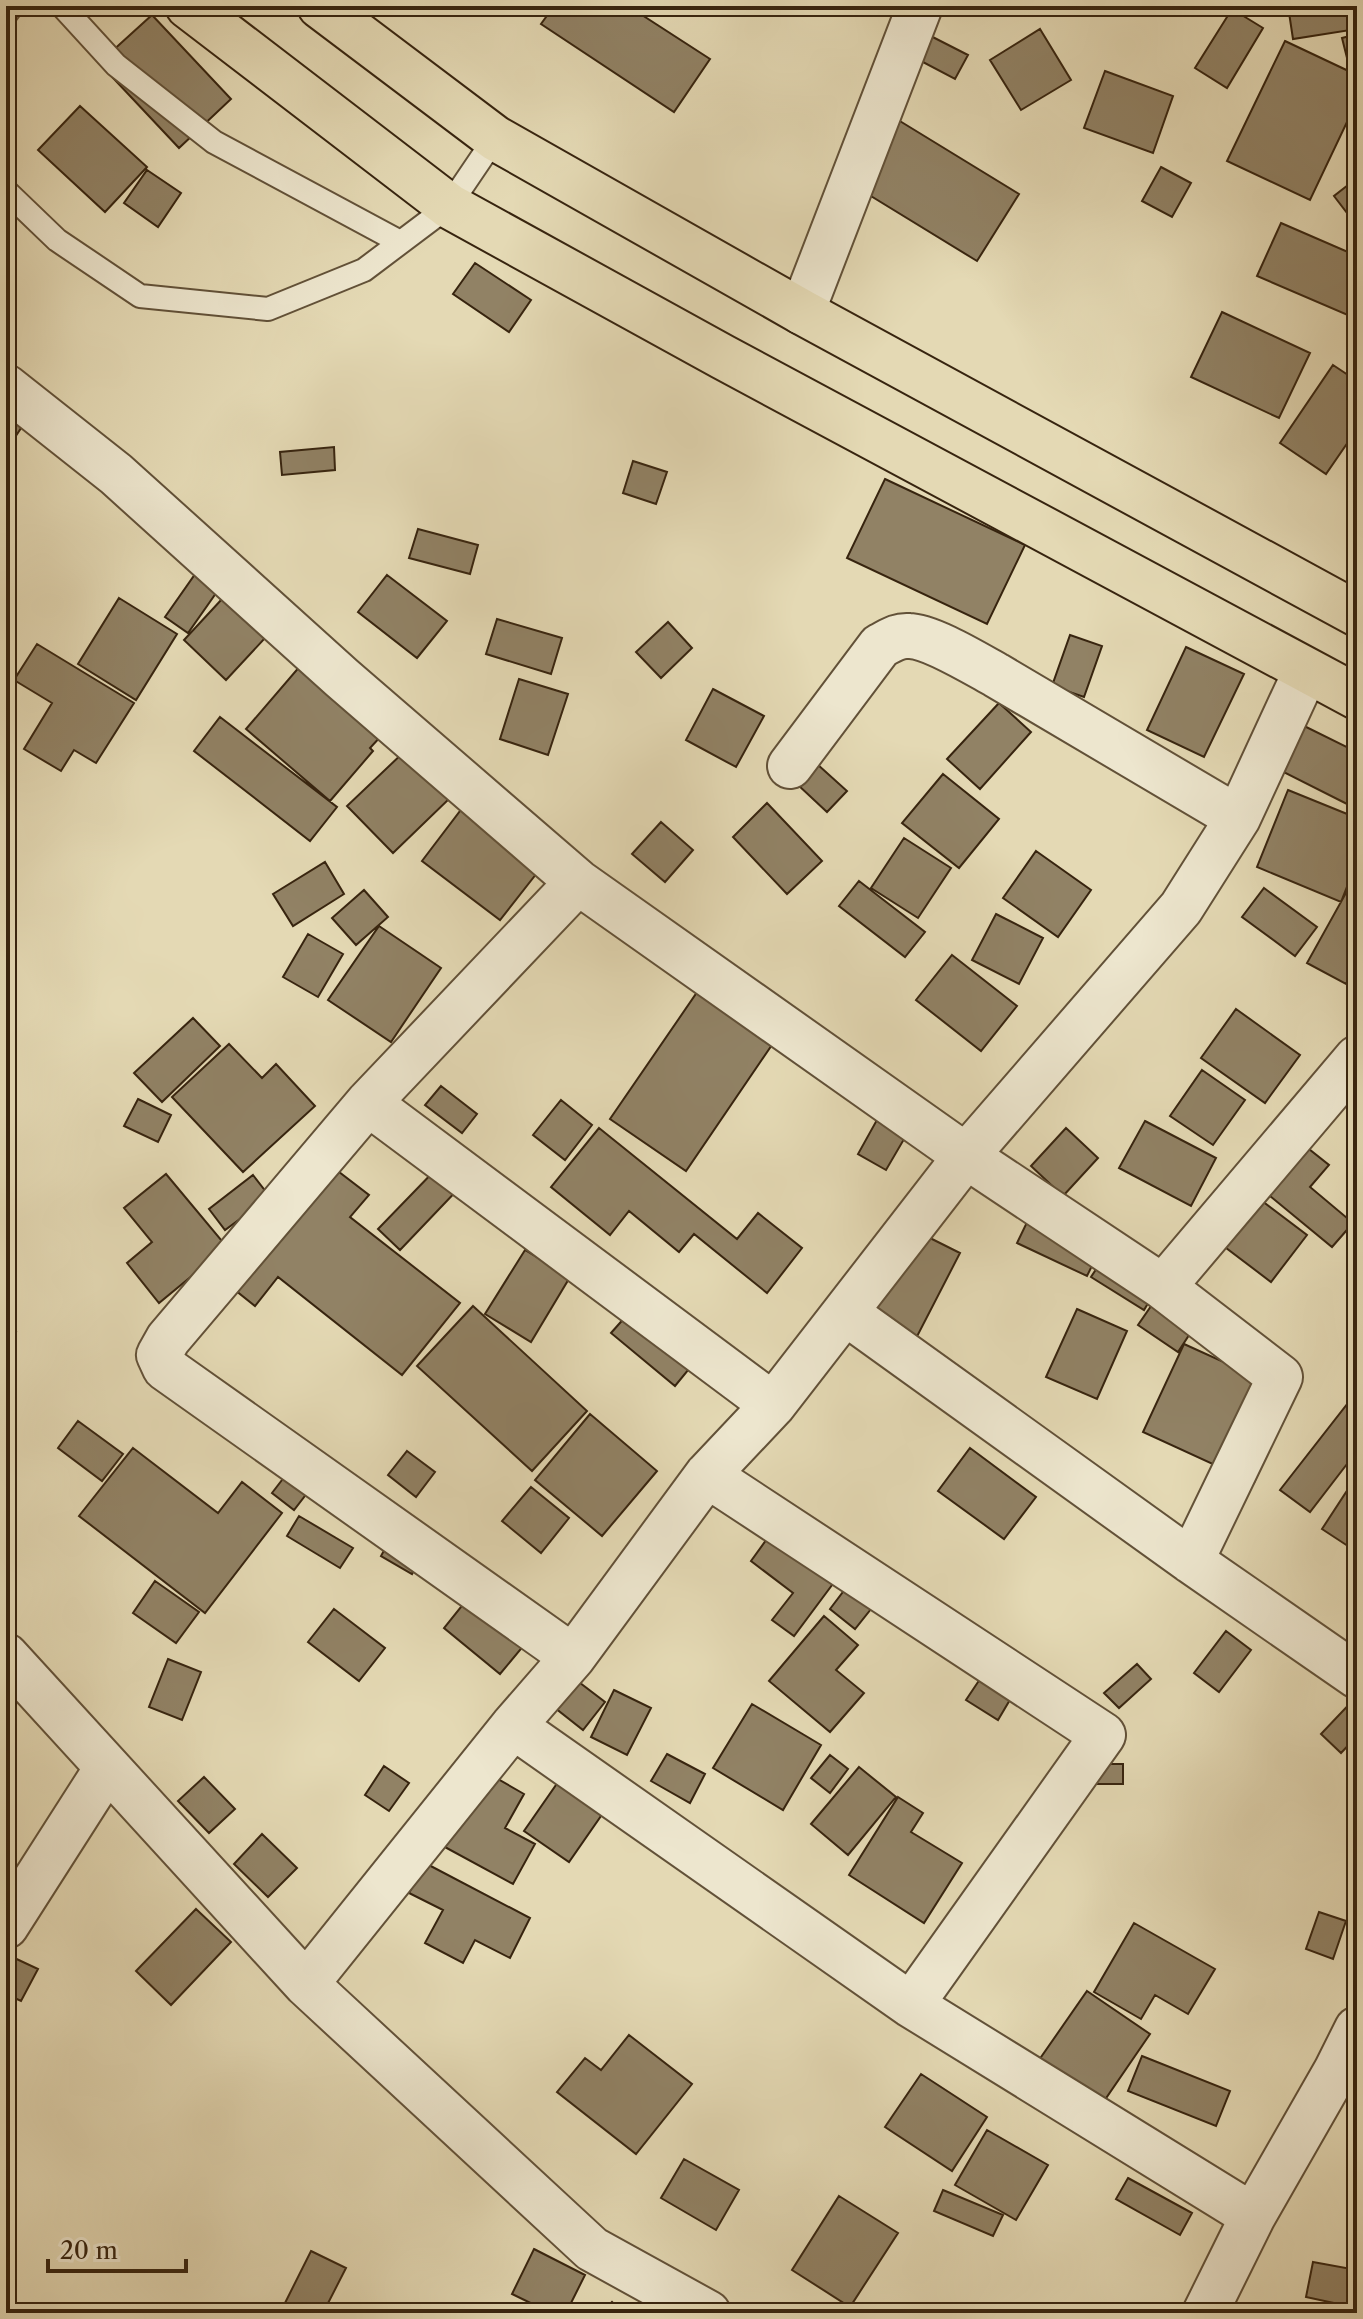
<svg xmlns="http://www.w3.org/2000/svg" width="1363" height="2319" font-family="'Libre Caslon Text',serif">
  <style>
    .building { fill: #918265; stroke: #37240f; stroke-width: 2 }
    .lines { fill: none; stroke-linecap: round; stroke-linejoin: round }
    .lane-casing { stroke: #625138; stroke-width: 26 }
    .street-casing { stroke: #625138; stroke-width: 48 }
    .highway-casing { stroke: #37240f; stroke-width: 48 }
    .lane { stroke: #ede6ce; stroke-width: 22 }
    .street { stroke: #ede6ce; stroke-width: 44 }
    .highway { stroke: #e4d9b4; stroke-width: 44 }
  </style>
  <rect width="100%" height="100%" fill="#e4d9b4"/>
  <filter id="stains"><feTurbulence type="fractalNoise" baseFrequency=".0025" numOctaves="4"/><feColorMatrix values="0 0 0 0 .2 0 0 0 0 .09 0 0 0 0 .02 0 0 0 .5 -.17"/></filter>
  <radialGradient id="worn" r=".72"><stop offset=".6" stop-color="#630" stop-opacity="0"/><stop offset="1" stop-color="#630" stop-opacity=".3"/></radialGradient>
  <!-- building -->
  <path class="building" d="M 554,6 L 628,6 L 710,59 L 674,112 L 541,24 Z
    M 1288,6 L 1357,6 L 1357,29 L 1293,39 Z
    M 1232,9 L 1263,28 L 1227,88 L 1195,68 Z
    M 152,15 L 231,99 L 179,148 L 99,63 Z
    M 915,28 L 968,55 L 955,79 L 902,51 Z
    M 1040,29 L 1071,80 L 1021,110 L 990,60 Z
    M 1357,34 L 1357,69 L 1350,70 L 1342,38 Z
    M 1285,41 L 1357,75 L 1357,101 L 1310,200 L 1227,161 Z
    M 1105,71 L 1173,96 L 1153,153 L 1084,128 Z
    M 80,106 L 147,167 L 105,212 L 38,150 Z
    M 890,115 L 1019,194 L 977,261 L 848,182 Z
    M 1161,167 L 1191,183 L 1172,217 L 1142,201 Z
    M 147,170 L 181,193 L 158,227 L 124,203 Z
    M 1357,178 L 1357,226 L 1334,196 Z
    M 1281,223 L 1357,256 L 1357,319 L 1257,276 Z
    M 475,263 L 531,300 L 509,332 L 453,294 Z
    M 1222,312 L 1310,353 L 1279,418 L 1191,377 Z
    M 1333,365 L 1357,381 L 1357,429 L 1326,474 L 1280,443 Z
    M 6,405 L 27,419 L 6,451 Z
    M 334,447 L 335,470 L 282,475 L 280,452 Z
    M 633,461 L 667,472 L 656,504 L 623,493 Z
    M 885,479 L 1025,545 L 987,624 L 847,558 Z
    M 418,529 L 478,545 L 470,574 L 409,558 Z
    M 198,570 L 221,586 L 188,633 L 165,617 Z
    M 387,575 L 447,621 L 417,658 L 358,612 Z
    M 235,585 L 278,624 L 226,680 L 184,640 Z
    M 119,598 L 177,634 L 136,700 L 78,664 Z
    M 497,619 L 562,638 L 551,674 L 486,654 Z
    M 668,622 L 692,648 L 661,678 L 636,652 Z
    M 1070,635 L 1102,646 L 1084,697 L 1052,686 Z
    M 37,644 L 134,703 L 96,763 L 74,750 L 61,771 L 24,749 L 52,703 L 14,680 Z
    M 1186,647 L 1244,674 L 1204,757 L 1147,730 Z
    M 313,651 L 394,722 L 370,748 L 373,751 L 330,801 L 246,729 Z
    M 519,679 L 568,694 L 548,755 L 500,739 Z
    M 713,689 L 764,716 L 736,767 L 686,740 Z
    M 999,703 L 1031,732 L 980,789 L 947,759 Z
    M 220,717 L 337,807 L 310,841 L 194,751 Z
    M 1288,718 L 1357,752 L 1357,809 L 1266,763 Z
    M 406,750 L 451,797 L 393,853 L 347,806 Z
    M 817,764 L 847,791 L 827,812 L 798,785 Z
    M 943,774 L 999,819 L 959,868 L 902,823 Z
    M 476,790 L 555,850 L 500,920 L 422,861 Z
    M 1288,790 L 1357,818 L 1357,861 L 1341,902 L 1257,867 Z
    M 767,803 L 822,861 L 787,894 L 733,837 Z
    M 661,822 L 693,850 L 665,882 L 632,854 Z
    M 904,838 L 951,868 L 918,918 L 871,888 Z
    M 1036,851 L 1091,890 L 1058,937 L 1003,898 Z
    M 325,862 L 344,894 L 293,926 L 273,894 Z
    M 1357,873 L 1357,964 L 1346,984 L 1307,963 Z
    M 859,881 L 925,932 L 905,957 L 839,906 Z
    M 1264,888 L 1317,927 L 1295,956 L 1242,917 Z
    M 364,890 L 388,917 L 356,945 L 332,918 Z
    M 996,914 L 1043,938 L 1019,984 L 972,960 Z
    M 379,926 L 441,968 L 391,1042 L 328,1000 Z
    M 308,934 L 343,954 L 318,997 L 283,977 Z
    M 952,955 L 1017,1006 L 981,1051 L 916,1000 Z
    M 702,985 L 778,1036 L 686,1171 L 610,1119 Z
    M 1236,1009 L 1300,1055 L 1265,1103 L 1201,1058 Z
    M 193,1018 L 220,1046 L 162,1102 L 134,1073 Z
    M 229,1044 L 262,1078 L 276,1064 L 315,1106 L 243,1172 L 172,1097 Z
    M 1202,1070 L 1245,1100 L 1213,1145 L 1170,1116 Z
    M 441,1086 L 477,1114 L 462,1133 L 425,1105 Z
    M 138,1099 L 171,1115 L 158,1142 L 124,1126 Z
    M 561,1100 L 592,1125 L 565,1160 L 533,1135 Z
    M 878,1118 L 907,1134 L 886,1170 L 858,1154 Z
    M 1145,1121 L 1216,1158 L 1191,1206 L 1119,1168 Z
    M 599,1128 L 737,1239 L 758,1213 L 802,1248 L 767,1293 L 694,1234 L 679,1252 L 629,1211 L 610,1235 L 551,1187 Z
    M 1066,1128 L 1098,1158 L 1063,1196 L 1031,1166 Z
    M 1285,1130 L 1329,1165 L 1310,1187 L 1353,1223 L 1332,1247 L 1247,1177 Z
    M 313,1152 L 369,1195 L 350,1217 L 460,1303 L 402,1375 L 278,1277 L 255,1306 L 215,1274 Z
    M 441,1164 L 463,1184 L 400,1250 L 378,1229 Z
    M 166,1174 L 227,1247 L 159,1303 L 127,1263 L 152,1242 L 124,1208 Z
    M 253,1175 L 270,1197 L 225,1230 L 209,1209 Z
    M 1245,1188 L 1307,1235 L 1271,1282 L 1209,1235 Z
    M 1031,1214 L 1101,1247 L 1087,1276 L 1017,1243 Z
    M 910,1228 L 960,1253 L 910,1350 L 861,1326 Z
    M 525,1250 L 570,1277 L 531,1342 L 485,1314 Z
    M 1108,1251 L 1160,1283 L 1144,1310 L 1091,1277 Z
    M 1165,1286 L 1204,1312 L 1178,1352 L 1138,1325 Z
    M 473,1306 L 587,1411 L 532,1471 L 417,1366 Z
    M 635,1306 L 698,1358 L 675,1386 L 611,1333 Z
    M 1077,1309 L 1127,1331 L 1097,1399 L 1046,1377 Z
    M 6,1328 L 16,1332 L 6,1356 Z
    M 1184,1344 L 1294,1394 L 1254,1483 L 1143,1432 Z
    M 1348,1403 L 1357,1411 L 1357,1451 L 1310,1512 L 1280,1490 Z
    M 590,1414 L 657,1471 L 602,1536 L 535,1480 Z
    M 78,1421 L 123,1454 L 102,1481 L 58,1448 Z
    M 133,1448 L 218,1513 L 242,1482 L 282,1513 L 205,1613 L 79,1516 Z
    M 970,1448 L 1036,1497 L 1004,1539 L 938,1491 Z
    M 407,1451 L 435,1472 L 416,1497 L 388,1475 Z
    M 299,1458 L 321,1475 L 294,1510 L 272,1493 Z
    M 1354,1480 L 1357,1482 L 1357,1552 L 1322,1529 Z
    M 531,1487 L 569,1518 L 541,1553 L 502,1521 Z
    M 299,1516 L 353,1548 L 340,1568 L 287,1536 Z
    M 774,1529 L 838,1577 L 794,1636 L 772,1620 L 793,1593 L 751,1561 Z
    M 394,1532 L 425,1550 L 412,1574 L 381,1556 Z
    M 155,1581 L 199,1612 L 176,1643 L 133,1613 Z
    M 849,1584 L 875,1604 L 855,1629 L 830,1609 Z
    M 473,1592 L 530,1638 L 500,1674 L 444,1628 Z
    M 334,1609 L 385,1648 L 359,1681 L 308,1642 Z
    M 824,1616 L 858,1645 L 836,1670 L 864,1693 L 830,1732 L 769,1681 Z
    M 1226,1631 L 1251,1650 L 1219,1692 L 1194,1673 Z
    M 168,1659 L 201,1672 L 182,1720 L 149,1707 Z
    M 1137,1664 L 1151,1679 L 1119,1708 L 1104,1693 Z
    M 567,1673 L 605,1702 L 583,1730 L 545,1700 Z
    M 980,1679 L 1011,1698 L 998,1720 L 966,1700 Z
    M 614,1690 L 651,1708 L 627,1755 L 591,1737 Z
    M 1357,1696 L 1357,1736 L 1341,1753 L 1321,1734 Z
    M 752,1704 L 821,1745 L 783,1810 L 713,1768 Z
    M 667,1754 L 705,1774 L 690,1803 L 651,1781 Z
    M 830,1755 L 848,1769 L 830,1793 L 811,1778 Z
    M 1088,1764 L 1123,1764 L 1123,1784 L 1088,1784 Z
    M 384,1766 L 409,1783 L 389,1811 L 365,1795 Z
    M 859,1767 L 896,1797 L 848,1855 L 811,1824 Z
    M 484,1771 L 524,1794 L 505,1828 L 535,1844 L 513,1884 L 443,1846 Z
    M 565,1772 L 610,1803 L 569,1862 L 524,1831 Z
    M 204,1777 L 235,1809 L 209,1833 L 178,1801 Z
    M 898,1797 L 923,1813 L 911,1832 L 962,1863 L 924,1923 L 849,1875 Z
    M 262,1834 L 297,1868 L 268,1897 L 234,1864 Z
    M 425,1863 L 530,1918 L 510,1958 L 475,1940 L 463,1963 L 425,1943 L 443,1910 L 409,1893 Z
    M 196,1909 L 231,1942 L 171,2005 L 136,1971 Z
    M 1319,1912 L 1346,1921 L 1333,1959 L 1306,1949 Z
    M 1134,1923 L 1215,1969 L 1188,2014 L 1155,1995 L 1141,2019 L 1094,1992 Z
    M 8,1955 L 38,1969 L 21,2001 L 6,1994 L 6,1959 Z
    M 1087,1991 L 1150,2034 L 1102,2104 L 1039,2060 Z
    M 629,2035 L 692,2084 L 636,2154 L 557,2092 L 585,2058 L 601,2070 Z
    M 1142,2056 L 1230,2091 L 1216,2126 L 1128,2091 Z
    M 921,2074 L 987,2117 L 952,2171 L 885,2127 Z
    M 987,2130 L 1048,2165 L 1016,2220 L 955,2185 Z
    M 684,2159 L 739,2190 L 716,2230 L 661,2198 Z
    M 1128,2178 L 1192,2213 L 1180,2235 L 1116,2199 Z
    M 943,2190 L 1003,2215 L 993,2236 L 934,2211 Z
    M 839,2196 L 898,2233 L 850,2307 L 792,2270 Z
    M 534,2249 L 585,2275 L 566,2313 L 551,2313 L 512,2294 Z
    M 311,2251 L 346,2268 L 323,2313 L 280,2313 Z
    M 1313,2262 L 1357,2270 L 1357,2308 L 1306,2297 Z
    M 612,2302 L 623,2313 L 601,2313 Z"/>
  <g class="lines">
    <defs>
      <path id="lane" d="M 62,6 L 116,65 L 214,142 L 400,242
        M 6,14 L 12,6
        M 6,191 L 57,240 L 140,296 L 268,309 L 364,270 L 449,206 L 495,138"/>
      <path id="street" d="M 802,312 L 920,6
        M 6,387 L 116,474 L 342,678 L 578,882 L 966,1156 L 1163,1287 L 1280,1377 L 1191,1561
        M 790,766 L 880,646 C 890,641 897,635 909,636 C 930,636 976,664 996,675 L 1238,818
        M 368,1103 L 773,1405
        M 1163,1287 L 1357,1058
        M 846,1313 L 1191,1561 L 1357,1676
        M 707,1475 L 1103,1735 L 911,2005
        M 6,1656 L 306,1984 L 592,2249 L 708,2313
        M 573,1657 L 165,1368 L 159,1355 L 168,1339 L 368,1103 L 578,882
        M 513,1726 L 911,2005 L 1253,2216
        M 6,1926 L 107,1768
        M 306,1984 L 513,1726 L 573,1657 L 707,1475 L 773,1405 L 966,1156 L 1181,908 L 1238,818 L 1306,671
        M 1205,2313 L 1253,2216 L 1336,2071 L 1357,2029"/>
      <path id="highway" d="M 188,6 L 449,206 L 723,357 L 1357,697
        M 320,6 L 495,138 L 802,312 L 1357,614"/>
    </defs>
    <!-- lane casing -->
    <use href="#lane" class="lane-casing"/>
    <!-- street casing -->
    <use href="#street" class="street-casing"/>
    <!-- highway casing -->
    <use href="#highway" class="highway-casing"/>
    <!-- lane -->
    <use href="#lane" class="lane"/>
    <!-- street -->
    <use href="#street" class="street"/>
    <!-- highway -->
    <use href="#highway" class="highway"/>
  </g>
  <!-- margin -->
  <rect width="1363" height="2319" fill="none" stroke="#e4d9b4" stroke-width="32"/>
  <rect x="8" y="8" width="1347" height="2303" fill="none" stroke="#37240f" stroke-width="4"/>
  <rect x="16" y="16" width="1331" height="2287" fill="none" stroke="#37240f" stroke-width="2"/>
  <!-- scale -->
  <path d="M48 2259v12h138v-12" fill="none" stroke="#37240f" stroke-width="4"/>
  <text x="60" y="2259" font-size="24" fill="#37240f" stroke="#ede6ce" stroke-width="6" paint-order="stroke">20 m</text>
  <rect width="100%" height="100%" filter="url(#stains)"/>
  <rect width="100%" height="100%" fill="url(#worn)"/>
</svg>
